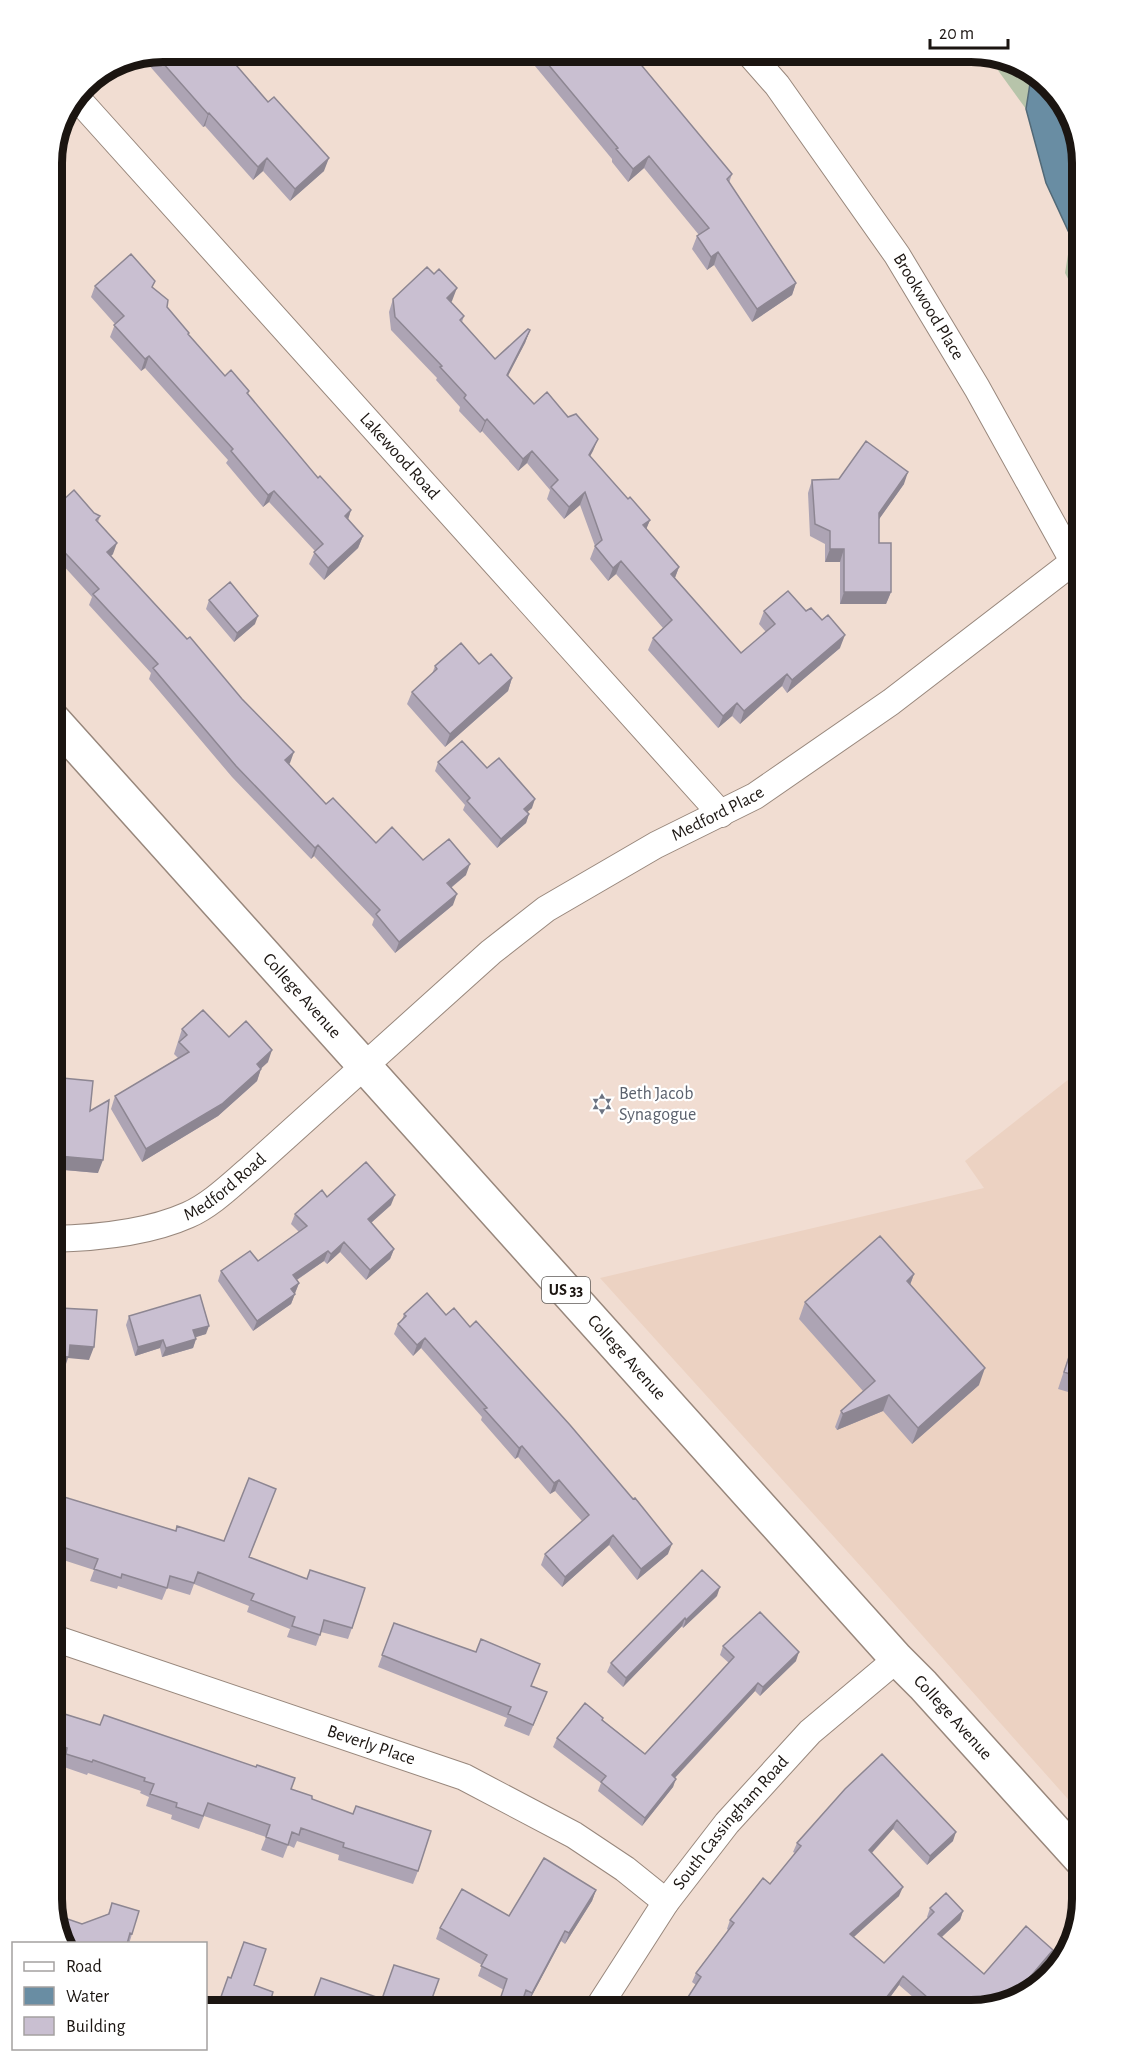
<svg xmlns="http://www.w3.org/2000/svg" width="1134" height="2062" font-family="'Alegreya Sans',sans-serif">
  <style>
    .built { fill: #ecd2c2 }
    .green { fill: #b7c4aa }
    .water { fill: #698da3; stroke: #526977; stroke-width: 1.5 }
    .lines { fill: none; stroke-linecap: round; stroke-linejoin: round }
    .street-casing { stroke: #98877c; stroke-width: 28 }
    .primary-casing { stroke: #98877c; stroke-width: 36 }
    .street { stroke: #fff; stroke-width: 26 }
    .primary { stroke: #fff; stroke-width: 33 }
    .wall { fill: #ada4b4 }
    .shaded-wall { fill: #8d8692 }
    .building { fill: #c9bfd1; stroke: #8d8692; stroke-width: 1.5 }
    .labels { text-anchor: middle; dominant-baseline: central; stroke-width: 4.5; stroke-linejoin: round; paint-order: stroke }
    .shield { fill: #fff; stroke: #5f5b58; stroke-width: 1.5 }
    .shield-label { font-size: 16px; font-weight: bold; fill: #1b1511 }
    .street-label { font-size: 18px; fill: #1b1511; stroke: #fff }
    .worship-label { font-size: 18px; fill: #5b616d; stroke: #fff; text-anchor: start }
    .rim { fill: none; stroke: #1b1511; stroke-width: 8 }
  </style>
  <rect width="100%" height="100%" fill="#f1ddd2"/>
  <!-- built -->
  <path class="built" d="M 1083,1068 L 1083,1816 L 864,1570 L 600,1278 L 984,1188 L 965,1161 Z"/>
  <!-- green -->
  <path class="green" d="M 998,58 L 1032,71 L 1026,109 L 997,69 Z
    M 1071,236 L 1083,263 L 1083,307 L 1065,273 Z"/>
  <!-- water -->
  <path class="water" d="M 1032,71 L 1039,74 L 1074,120 L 1083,163 L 1083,263 L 1046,183 L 1026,109 Z"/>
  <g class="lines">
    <defs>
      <g id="street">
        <path id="s1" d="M 747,51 L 777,85 L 897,255 L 977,388 L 1083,579"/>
        <path id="s2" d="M 77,98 L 721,814"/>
        <path id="s3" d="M 51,1239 C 94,1238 148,1233 188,1215 C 211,1205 232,1184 251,1168 L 491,952 L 546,909 L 656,845 L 755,796 L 891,702 L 1073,562"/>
        <path id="s4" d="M 51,1637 L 464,1777 L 574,1835 L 625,1869 L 666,1902"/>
        <path id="s5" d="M 596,2011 L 666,1902 L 727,1823 L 810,1732 L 897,1659"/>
      </g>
      <g id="primary">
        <path id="s6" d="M 51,717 L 897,1659 L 923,1685 L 1083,1862"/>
      </g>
    </defs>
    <!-- street casing -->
    <use href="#street" class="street-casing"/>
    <!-- primary casing -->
    <use href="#primary" class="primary-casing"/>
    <!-- street -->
    <use href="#street" class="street"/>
    <!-- primary -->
    <use href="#primary" class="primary"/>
  </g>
  <!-- wall -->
  <path class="wall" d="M 163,51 L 324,171 L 290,201 L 263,171 L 253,180 L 205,126 L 203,127 L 140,55 Z
    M 533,51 L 611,51 L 623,65 L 732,174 L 729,183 L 796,283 L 792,295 L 752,322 L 714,265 L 707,270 L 692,249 L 697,236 L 699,235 L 644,168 L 628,182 L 612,162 L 612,159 L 530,60 Z
    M 434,274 L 452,301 L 451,302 L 464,316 L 462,322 L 495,359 L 530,330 L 525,343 L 508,376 L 534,404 L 568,417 L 598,439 L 590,456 L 628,499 L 650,520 L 646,529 L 679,567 L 675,578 L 741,653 L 766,632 L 759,624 L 764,611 L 806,611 L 840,648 L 787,693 L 782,686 L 740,724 L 732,716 L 718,728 L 648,650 L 653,638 L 663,628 L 616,574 L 608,581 L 590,559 L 595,546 L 580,505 L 564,519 L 547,499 L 550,490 L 527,463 L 518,471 L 482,431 L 480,433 L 459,411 L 460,407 L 436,380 L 437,378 L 391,330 L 389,312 L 393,299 Z
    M 95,286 L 152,287 L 188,335 L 225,376 L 249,391 L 248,395 L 318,478 L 351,510 L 348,520 L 363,536 L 358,548 L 324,580 L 309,564 L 315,551 L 269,502 L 263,507 L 226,463 L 228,460 L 145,368 L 141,371 L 110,337 L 115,324 L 91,297 Z
    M 812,480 L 904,484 L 879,519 L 879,543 L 891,592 L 886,604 L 840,604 L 840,562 L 825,562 L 825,544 L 810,536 L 808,493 Z
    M 61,502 L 94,513 L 100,516 L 98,522 L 113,554 L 111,556 L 290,763 L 289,764 L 326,804 L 376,843 L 466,875 L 451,888 L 453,905 L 395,953 L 372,925 L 374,919 L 314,856 L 311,859 L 232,777 L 149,679 L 151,673 L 89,605 L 92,597 L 51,552 Z
    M 209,600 L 255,624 L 234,642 L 206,609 Z
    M 479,664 L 512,678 L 508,691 L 445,747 L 407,704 L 412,692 L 432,674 L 435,666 Z
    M 438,762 L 487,768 L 532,808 L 527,812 L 529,814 L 526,823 L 497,848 L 463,810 L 465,805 L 435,771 Z
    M 182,1029 L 229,1037 L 268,1062 L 261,1068 L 257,1081 L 218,1116 L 142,1162 L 111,1109 L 115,1096 L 178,1058 L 174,1054 Z
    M 62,1078 L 90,1111 L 98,1173 L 53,1169 L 55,1114 L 58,1091 Z
    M 327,1197 L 391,1205 L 371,1223 L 394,1249 L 390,1259 L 366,1280 L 340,1252 L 327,1264 L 324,1261 L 297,1280 L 299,1283 L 291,1304 L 253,1331 L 218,1281 L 221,1271 L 258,1261 L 299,1232 L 291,1224 L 295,1214 Z
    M 914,1274 L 910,1285 L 979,1385 L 912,1444 L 883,1411 L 837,1430 L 835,1427 L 841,1411 L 863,1391 L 799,1319 L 805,1302 Z
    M 1083,1313 L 1083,1404 L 1073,1400 L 1075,1394 L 1058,1389 Z
    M 404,1314 L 446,1315 L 668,1554 L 637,1580 L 609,1545 L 562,1587 L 541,1565 L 545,1554 L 582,1521 L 555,1491 L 550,1494 L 518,1457 L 515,1459 L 481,1420 L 482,1417 L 421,1348 L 413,1356 L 394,1334 L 398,1324 L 402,1320 Z
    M 129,1316 L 206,1334 L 195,1337 L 196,1339 L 193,1348 L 162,1357 L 160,1348 L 135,1356 L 126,1325 Z
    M 51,1493 L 249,1557 L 352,1628 L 348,1639 L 321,1632 L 316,1646 L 287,1637 L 290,1629 L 247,1612 L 249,1606 L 194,1584 L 190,1595 L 167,1588 L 162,1600 L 118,1586 L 117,1589 L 90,1581 L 94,1570 L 51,1556 Z
    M 717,1596 L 683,1628 L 682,1626 L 623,1687 L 607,1672 L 611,1663 Z
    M 394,1623 L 547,1692 L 529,1736 L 504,1726 L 507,1718 L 378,1667 Z
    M 723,1646 L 796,1661 L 760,1696 L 755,1691 L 675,1778 L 673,1787 L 642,1826 L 598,1791 L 601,1783 L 553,1747 L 557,1738 L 603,1720 L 645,1754 L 729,1663 L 720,1655 Z
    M 51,1724 L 291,1789 L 312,1799 L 418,1871 L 413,1884 L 338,1860 L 339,1855 L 297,1841 L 294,1848 L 288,1845 L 283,1858 L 261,1850 L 266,1837 L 204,1816 L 199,1829 L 171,1819 L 172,1815 L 146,1806 L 149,1797 L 140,1793 L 141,1791 L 88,1773 L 87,1775 L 61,1766 L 63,1761 L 51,1757 Z
    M 845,1789 L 953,1841 L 927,1865 L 893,1829 L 872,1853 L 899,1896 L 854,1937 L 884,1963 L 928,1918 L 927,1917 L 930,1908 L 963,1911 L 960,1920 L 942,1937 L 984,1974 L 1053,1950 L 1050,1960 L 971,2011 L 929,2011 L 899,1985 L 880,2011 L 679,2011 L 696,1985 L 692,1982 L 696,1973 L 728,1930 L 727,1929 L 730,1920 L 770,1884 L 795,1853 L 793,1852 L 797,1843 Z
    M 596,1890 L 592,1901 L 565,1944 L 561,1941 L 528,2003 L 478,1976 L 482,1965 L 436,1939 L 440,1928 L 509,1916 Z
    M 112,1903 L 132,1934 L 129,1944 L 56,1915 L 82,1924 L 108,1914 Z
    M 439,1979 L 428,2011 L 309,2011 L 382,1999 Z"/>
  <!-- shaded-wall -->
  <path class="shaded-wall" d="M 209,113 L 205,126 L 203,127 L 208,114 Z
    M 649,156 L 644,168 L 628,182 L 633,169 Z
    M 267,158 L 263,171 L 253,180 L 258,167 Z
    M 329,158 L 324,171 L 290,201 L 295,189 Z
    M 718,252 L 714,265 L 707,270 L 711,257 Z
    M 796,283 L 792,295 L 752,322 L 757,309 Z
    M 457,288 L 452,301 L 442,311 L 447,298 Z
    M 530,330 L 525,343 L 502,387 L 507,375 Z
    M 149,356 L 145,368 L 141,371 L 145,359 Z
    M 487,419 L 482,431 L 480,433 L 485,421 Z
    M 598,439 L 593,451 L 584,467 L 589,455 Z
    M 532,451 L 527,463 L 518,471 L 523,459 Z
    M 908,472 L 904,484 L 875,525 L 879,513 Z
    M 274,491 L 269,502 L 263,507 L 268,495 Z
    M 585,492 L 580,505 L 564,519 L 569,507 Z
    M 351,510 L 347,522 L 345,516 Z
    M 650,520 L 645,532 L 643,525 Z
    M 363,536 L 358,548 L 324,580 L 328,568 Z
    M 55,542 L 51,552 L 51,553 L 51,546 Z
    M 117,543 L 113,554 L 103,563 L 107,552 Z
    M 830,549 L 844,549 L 840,562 L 825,562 Z
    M 621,561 L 616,574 L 608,581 L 613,568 Z
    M 679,567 L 674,580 L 671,574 Z
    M 844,592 L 891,592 L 886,604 L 840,604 Z
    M 258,616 L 255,624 L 234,642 L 237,633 Z
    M 845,635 L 840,648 L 787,693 L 792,680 Z
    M 787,674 L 782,686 L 740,724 L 744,711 Z
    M 512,678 L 508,691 L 445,747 L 450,734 Z
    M 737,703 L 732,716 L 718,728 L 723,716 Z
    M 294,752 L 290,763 L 281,771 L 285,760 Z
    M 535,799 L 532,808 L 521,818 L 524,809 Z
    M 529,814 L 526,823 L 497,848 L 501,839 Z
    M 318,845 L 314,856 L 311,859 L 315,848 Z
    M 470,864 L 466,875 L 443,894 L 447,883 Z
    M 457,894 L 453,905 L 395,953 L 399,942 Z
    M 272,1050 L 268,1062 L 252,1077 L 257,1064 Z
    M 261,1069 L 257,1081 L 218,1116 L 142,1162 L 146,1149 Z
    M 51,1149 L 58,1150 L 54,1163 L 51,1162 Z
    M 58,1156 L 103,1160 L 98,1173 L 53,1169 Z
    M 395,1195 L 391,1205 L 364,1229 L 368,1219 Z
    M 344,1242 L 340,1252 L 327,1264 L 331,1254 Z
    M 394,1249 L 390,1259 L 366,1280 L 370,1270 Z
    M 328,1251 L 324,1261 L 289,1285 L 293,1275 Z
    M 914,1274 L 908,1290 L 907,1281 Z
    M 299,1283 L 295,1293 L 292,1296 L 295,1294 L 291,1304 L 253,1331 L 257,1321 L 291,1289 Z
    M 209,1326 L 206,1334 L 190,1339 L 193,1330 Z
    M 425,1338 L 421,1348 L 413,1356 L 417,1345 Z
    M 196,1339 L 193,1348 L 162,1357 L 166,1348 Z
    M 163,1340 L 160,1348 L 135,1356 L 138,1347 Z
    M 70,1345 L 94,1347 L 89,1360 L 68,1358 L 64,1370 L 51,1368 L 51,1355 Z
    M 985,1368 L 979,1385 L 912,1444 L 918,1428 Z
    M 889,1395 L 883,1411 L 837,1430 L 843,1414 Z
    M 522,1446 L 518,1457 L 515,1459 L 519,1448 Z
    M 559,1480 L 555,1491 L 550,1494 L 554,1483 Z
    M 613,1535 L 609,1545 L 562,1587 L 565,1577 Z
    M 672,1544 L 668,1554 L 637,1580 L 641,1569 Z
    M 720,1587 L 717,1596 L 683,1628 L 686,1620 Z
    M 685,1618 L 682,1626 L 623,1687 L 626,1678 Z
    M 799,1652 L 796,1661 L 760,1696 L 763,1687 Z
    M 758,1683 L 755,1691 L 669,1784 L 672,1775 Z
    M 676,1779 L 673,1787 L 642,1826 L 645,1818 Z
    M 897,1820 L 893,1829 L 866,1859 L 869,1850 Z
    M 956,1832 L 953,1841 L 927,1865 L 930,1856 Z
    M 903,1887 L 899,1896 L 847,1943 L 850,1934 Z
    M 596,1890 L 592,1901 L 565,1944 L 569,1933 Z
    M 963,1911 L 960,1920 L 935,1943 L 938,1934 Z
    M 565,1931 L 561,1941 L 528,2003 L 532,1993 Z
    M 1053,1950 L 1050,1960 L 1013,2003 L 1007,2004 Z
    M 903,1976 L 899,1985 L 880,2011 L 876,2011 Z"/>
  <!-- building -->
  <path class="building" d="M 163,51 L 224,51 L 268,102 L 274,97 L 329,158 L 295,189 L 267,158 L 258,167 L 209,113 L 208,114 L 154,53 Z
    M 537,51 L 611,51 L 623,65 L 638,61 L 732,174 L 727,179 L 796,283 L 757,309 L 718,252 L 711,257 L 697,236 L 709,228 L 649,156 L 633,169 L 616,149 L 618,148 Z
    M 131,254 L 155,281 L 152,287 L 168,300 L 167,307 L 189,333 L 188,334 L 225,376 L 231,370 L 249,391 L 247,393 L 318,478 L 320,476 L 351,510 L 345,516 L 363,536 L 328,568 L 314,552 L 323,544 L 274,491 L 268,495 L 231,451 L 233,449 L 149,356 L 145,359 L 114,325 L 124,316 L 95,286 Z
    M 427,267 L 434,274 L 439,269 L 457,288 L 447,298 L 464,316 L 460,320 L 495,359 L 528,329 L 530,330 L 507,375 L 534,404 L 547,392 L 568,417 L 576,414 L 598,439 L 589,455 L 628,499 L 630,497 L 650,520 L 643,525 L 679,567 L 671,574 L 741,653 L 775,624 L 764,611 L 788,591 L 806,611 L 811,608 L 822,620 L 828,615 L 845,635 L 792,680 L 787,674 L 744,711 L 737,703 L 723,716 L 653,638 L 672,620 L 621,561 L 613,568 L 595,546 L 602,540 L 585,492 L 569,507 L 551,487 L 558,480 L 532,451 L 523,459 L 487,419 L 485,421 L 464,398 L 466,395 L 440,367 L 442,366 L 395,317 L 393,299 Z
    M 866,441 L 908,472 L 879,513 L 879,543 L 891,543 L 891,592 L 844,592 L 844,549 L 830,549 L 830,531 L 815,524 L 812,480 L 839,479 Z
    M 74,490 L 94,513 L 100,516 L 96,520 L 117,543 L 107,552 L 187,639 L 190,637 L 242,699 L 294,752 L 285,760 L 326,804 L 333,798 L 376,843 L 392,827 L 423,860 L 449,839 L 470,864 L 447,883 L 457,894 L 399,942 L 376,914 L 380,910 L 318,845 L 315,848 L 236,766 L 153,668 L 158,664 L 93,594 L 99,589 L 55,542 L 51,546 L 51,491 L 61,502 Z
    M 230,582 L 258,616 L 237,633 L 209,600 Z
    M 461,643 L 479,664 L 491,654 L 512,678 L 450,734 L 412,692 L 437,669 L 435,666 Z
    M 462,741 L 487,768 L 499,758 L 535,799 L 524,809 L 529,814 L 501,839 L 467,801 L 470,798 L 438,762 Z
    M 203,1010 L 229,1037 L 246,1021 L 272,1050 L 257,1064 L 261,1069 L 222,1104 L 146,1149 L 115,1096 L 189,1052 L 179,1042 L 187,1035 L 182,1029 Z
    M 62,1078 L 93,1081 L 90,1111 L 109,1100 L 103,1160 L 58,1156 L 58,1150 L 51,1149 L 51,1114 L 58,1114 Z
    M 366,1162 L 395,1195 L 368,1219 L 394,1249 L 370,1270 L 344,1242 L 331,1254 L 328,1251 L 293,1275 L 299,1283 L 291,1289 L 295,1294 L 257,1321 L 221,1271 L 250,1251 L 258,1261 L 307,1226 L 295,1214 L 322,1190 L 327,1197 Z
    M 880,1236 L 914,1274 L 907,1281 L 985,1368 L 918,1428 L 889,1395 L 843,1414 L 841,1411 L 875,1381 L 805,1302 Z
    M 51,1289 L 62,1290 L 60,1308 L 97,1310 L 94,1347 L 70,1345 L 69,1357 L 51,1355 Z
    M 427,1293 L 446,1315 L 454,1308 L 470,1327 L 476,1321 L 570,1425 L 633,1499 L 635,1498 L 672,1544 L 641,1569 L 613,1535 L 565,1577 L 545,1554 L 589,1515 L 559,1480 L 554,1483 L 522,1446 L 519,1448 L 484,1409 L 487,1408 L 425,1338 L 417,1345 L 398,1324 L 406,1316 L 404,1314 Z
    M 200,1295 L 209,1326 L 193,1330 L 196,1339 L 166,1348 L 163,1340 L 138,1347 L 129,1316 Z
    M 1083,1314 L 1083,1385 L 1079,1384 L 1081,1378 L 1064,1372 Z
    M 51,1478 L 55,1479 L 51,1492 Z
    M 249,1478 L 276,1489 L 249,1557 L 307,1579 L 310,1570 L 365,1588 L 352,1628 L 324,1620 L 320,1635 L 292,1626 L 295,1617 L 251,1600 L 254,1594 L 198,1572 L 194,1583 L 170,1576 L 167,1588 L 122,1574 L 121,1578 L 94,1569 L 98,1559 L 51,1543 L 51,1493 L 176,1531 L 177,1526 L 224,1541 Z
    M 702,1570 L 720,1587 L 686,1620 L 685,1618 L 626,1678 L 611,1663 Z
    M 760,1612 L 799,1652 L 763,1687 L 758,1683 L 672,1775 L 676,1779 L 645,1818 L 601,1782 L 606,1776 L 557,1738 L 585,1703 L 603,1718 L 602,1720 L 645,1754 L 734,1657 L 723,1646 Z
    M 394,1623 L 476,1652 L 481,1639 L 540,1664 L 531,1686 L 547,1692 L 533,1725 L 508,1714 L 511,1707 L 382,1655 Z
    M 55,1711 L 100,1725 L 104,1715 L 256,1767 L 257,1765 L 295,1778 L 291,1789 L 312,1796 L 312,1799 L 353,1814 L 356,1806 L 431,1831 L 418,1871 L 343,1847 L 344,1843 L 301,1828 L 299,1835 L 292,1832 L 288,1845 L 266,1837 L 270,1825 L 208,1803 L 203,1816 L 176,1807 L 177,1803 L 150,1794 L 154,1784 L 144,1781 L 145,1778 L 93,1760 L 92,1762 L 66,1754 L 67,1748 L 51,1742 L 51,1724 Z
    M 882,1754 L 956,1832 L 930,1856 L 897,1820 L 869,1850 L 903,1887 L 850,1934 L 884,1963 L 934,1912 L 930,1908 L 946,1893 L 963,1911 L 938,1934 L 984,1974 L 1026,1926 L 1053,1950 L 1007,2004 L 971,2011 L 943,2011 L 903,1976 L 876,2011 L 679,2011 L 701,1977 L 696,1973 L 734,1923 L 730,1920 L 763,1878 L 770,1884 L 801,1846 L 797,1843 L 845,1789 Z
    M 544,1858 L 596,1890 L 569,1933 L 565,1931 L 532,1993 L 526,1990 L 519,2011 L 496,2011 L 507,1979 L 481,1966 L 487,1955 L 440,1928 L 462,1889 L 509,1916 Z
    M 51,1897 L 61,1900 L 56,1915 L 82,1924 L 109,1914 L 112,1903 L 139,1911 L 132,1934 L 130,1933 L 127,1944 L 61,1944 Z
    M 244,1942 L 266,1949 L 254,1985 L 273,1992 L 271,1999 L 305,2011 L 216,2011 L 228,1977 L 231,1978 Z
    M 394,1965 L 439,1979 L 430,2004 L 421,2001 L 417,2011 L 309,2011 L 321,1978 L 382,1999 Z"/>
  <!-- icons -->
  <defs>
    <symbol id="synagogue-bare" viewBox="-9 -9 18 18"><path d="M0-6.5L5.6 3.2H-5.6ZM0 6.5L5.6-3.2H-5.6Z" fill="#6b7280" stroke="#fff" stroke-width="2.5" paint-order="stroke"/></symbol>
  </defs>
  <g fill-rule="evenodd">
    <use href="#synagogue-bare" x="587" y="1089" width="30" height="30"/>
  </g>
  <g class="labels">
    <!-- shield labels -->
    <rect class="shield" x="542" y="1277" width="48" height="26" rx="4.5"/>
    <g class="shield-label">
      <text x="566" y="1290">US 33</text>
    </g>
    <!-- street labels -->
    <g class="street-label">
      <text stroke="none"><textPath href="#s1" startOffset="314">Brookwood Place</textPath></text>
      <text stroke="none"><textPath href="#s2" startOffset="482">Lakewood Road</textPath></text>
      <text stroke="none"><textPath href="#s3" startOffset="808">Medford Place</textPath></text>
      <text stroke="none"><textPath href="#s6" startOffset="375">College Avenue</textPath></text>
      <text stroke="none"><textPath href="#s3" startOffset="186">Medford Road</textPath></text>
      <text stroke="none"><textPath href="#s6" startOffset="861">College Avenue</textPath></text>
      <text stroke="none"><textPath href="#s6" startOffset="1347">College Avenue</textPath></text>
      <text stroke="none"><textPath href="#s4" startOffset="338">Beverly Place</textPath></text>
      <text stroke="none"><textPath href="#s5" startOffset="232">South Cassingham Road</textPath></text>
    </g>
    <!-- worship labels -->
    <g class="worship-label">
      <text x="619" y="1094">Beth Jacob<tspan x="619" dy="21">Synagogue</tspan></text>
    </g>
  </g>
  <!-- crop -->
  <path d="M0 0H1134V2062H0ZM163 62H971A101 101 0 0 1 1072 163V1899A101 101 0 0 1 971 2000H163A101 101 0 0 1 62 1899V163A101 101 0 0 1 163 62Z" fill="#fff" fill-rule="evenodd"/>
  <path class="rim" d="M163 62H971A101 101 0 0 1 1072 163V1899A101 101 0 0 1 971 2000H163A101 101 0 0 1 62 1899V163A101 101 0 0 1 163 62Z"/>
  <!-- legend -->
  <rect x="12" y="1942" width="195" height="108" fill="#ffffff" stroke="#a4a1a0" stroke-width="1.5"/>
  <rect x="24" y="1962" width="30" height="9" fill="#ffffff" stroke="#a4a1a0" stroke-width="1.5"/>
  <text x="66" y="1972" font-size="18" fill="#1b1511">Road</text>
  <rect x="24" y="1987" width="30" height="18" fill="#698da3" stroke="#a4a1a0" stroke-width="1.5"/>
  <text x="66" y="2002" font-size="18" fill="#1b1511">Water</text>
  <rect x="24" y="2017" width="30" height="18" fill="#c9bfd1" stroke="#a4a1a0" stroke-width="1.5"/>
  <text x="66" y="2032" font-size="18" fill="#1b1511">Building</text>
  <!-- scale -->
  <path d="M930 39v9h78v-9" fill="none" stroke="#1b1511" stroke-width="3"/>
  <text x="939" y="39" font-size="18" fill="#1b1511" stroke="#ffffff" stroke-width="4.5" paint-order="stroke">20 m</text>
</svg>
